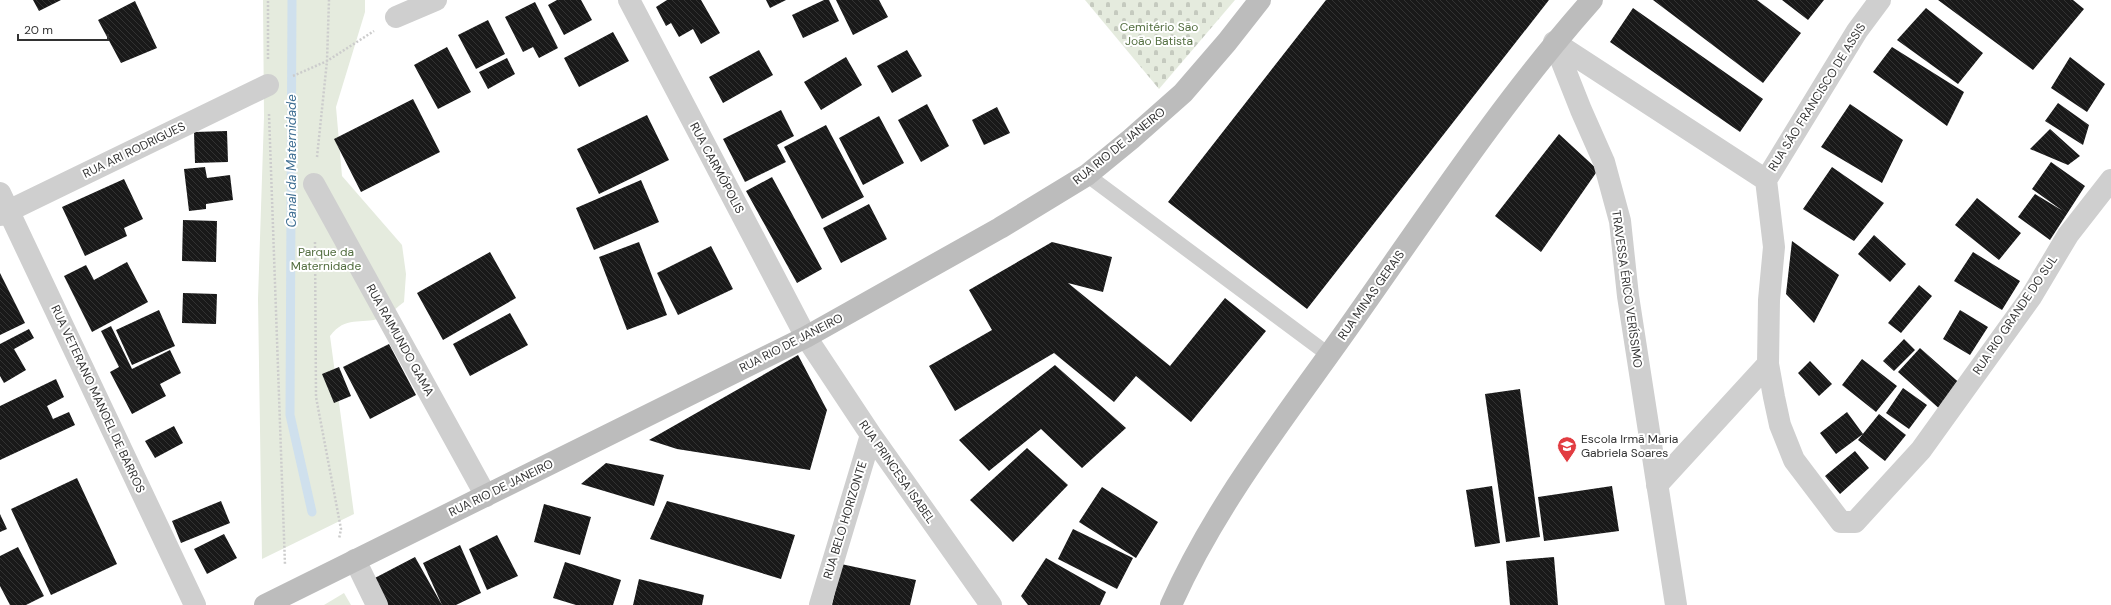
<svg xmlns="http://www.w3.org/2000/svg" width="2111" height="605" font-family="'DM Sans',sans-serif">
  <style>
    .cemetery { fill: url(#cemetery-stones) }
    .green { fill: #e5ebde }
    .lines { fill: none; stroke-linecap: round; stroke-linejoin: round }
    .stream { stroke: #cfe0ed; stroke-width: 9 }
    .building { fill: url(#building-back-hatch) }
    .path { stroke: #ccc; stroke-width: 2.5; stroke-dasharray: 2 2; stroke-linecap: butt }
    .lane { stroke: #cfcfcf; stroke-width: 15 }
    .street { stroke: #cfcfcf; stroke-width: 22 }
    .secondary { stroke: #bcbcbc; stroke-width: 22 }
    .labels { text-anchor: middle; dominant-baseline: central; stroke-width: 4; stroke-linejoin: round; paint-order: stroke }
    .park-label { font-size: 12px; fill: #536e40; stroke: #fff }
    .street-label { font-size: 12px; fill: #323232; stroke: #fff }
    .poi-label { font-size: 12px; fill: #323232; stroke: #fff; text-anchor: start }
    .water-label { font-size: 13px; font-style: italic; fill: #417094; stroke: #fff }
  </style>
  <defs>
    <pattern id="cemetery-stones" width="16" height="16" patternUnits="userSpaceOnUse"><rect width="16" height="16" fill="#e5ebde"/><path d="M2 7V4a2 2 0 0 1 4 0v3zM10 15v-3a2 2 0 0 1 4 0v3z" fill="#c5cabf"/></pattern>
    <pattern id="building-back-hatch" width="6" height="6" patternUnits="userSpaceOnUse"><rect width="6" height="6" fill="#191919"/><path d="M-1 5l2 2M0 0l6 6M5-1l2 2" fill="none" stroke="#323232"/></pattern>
  </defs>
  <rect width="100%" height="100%" fill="#fff"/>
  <!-- cemetery -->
  <path class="cemetery" d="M 1085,0 L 1235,0 L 1159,89 Z"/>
  <!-- green -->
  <path class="green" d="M 263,0 L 365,0 L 365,12 L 336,107 L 342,176 L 402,245 L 406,274 L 404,302 C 397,307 389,316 381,318 C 360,325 346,315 330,336 L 354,514 L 262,559 L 258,299 L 264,117 Z
    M 344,593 L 351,605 L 324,605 Z"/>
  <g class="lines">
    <!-- stream -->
    <path class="stream" d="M 292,0 L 290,415 L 312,512"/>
  </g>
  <!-- building -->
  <path class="building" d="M 33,0 L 61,0 L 39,11 Z
    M 557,0 L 581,0 L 592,20 L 564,35 L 548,5 Z
    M 667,0 L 701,0 L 720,33 L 701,44 L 693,29 L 679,37 L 671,23 L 666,26 L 656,7 Z
    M 766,0 L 786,0 L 770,8 Z
    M 824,0 L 829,0 L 839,21 L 803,38 L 792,15 Z
    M 836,0 L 879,0 L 888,17 L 853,35 Z
    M 1326,0 L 1549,0 L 1307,309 L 1168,202 Z
    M 1653,0 L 1757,0 L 1801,33 L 1763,83 Z
    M 1782,0 L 1824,0 L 1808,20 Z
    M 1938,0 L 2073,0 L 2084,9 L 2033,70 Z
    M 135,1 L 157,48 L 121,63 L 98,20 Z
    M 535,2 L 558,48 L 539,58 L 533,47 L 523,52 L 505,17 Z
    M 1633,8 L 1763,99 L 1740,132 L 1610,42 Z
    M 1926,8 L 1983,53 L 1958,84 L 1897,40 Z
    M 488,20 L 505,54 L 476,69 L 458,35 Z
    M 613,32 L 629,61 L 579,87 L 564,58 Z
    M 447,47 L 471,92 L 438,109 L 414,65 Z
    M 1892,47 L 1964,92 L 1947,126 L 1873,72 Z
    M 759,50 L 773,75 L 723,103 L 709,77 Z
    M 907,50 L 922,76 L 892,93 L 877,66 Z
    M 846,57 L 862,85 L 821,110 L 804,82 Z
    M 2070,57 L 2105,84 L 2087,112 L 2051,88 Z
    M 507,58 L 515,74 L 488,89 L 479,72 Z
    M 413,99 L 440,152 L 361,192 L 334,139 Z
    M 2058,103 L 2089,125 L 2083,145 L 2045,121 Z
    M 927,104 L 949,146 L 921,162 L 898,120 Z
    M 1850,104 L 1903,140 L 1882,183 L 1821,147 Z
    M 997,107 L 1010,133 L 984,145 L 972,120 Z
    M 781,110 L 794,136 L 777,145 L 786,162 L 745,182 L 723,139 Z
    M 647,115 L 669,160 L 599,194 L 577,149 Z
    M 879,116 L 904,163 L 863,185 L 839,138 Z
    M 826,125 L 864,197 L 822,219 L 784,147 Z
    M 2050,129 L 2080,156 L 2068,165 L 2030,149 Z
    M 227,131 L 228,162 L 195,163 L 194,132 Z
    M 1559,134 L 1598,170 L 1541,252 L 1495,216 Z
    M 2051,162 L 2085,186 L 2050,240 L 2018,217 L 2035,194 L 2063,211 L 2032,189 Z
    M 205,167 L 207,178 L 230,175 L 233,200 L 206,204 L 206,209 L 189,211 L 184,169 Z
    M 1832,167 L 1884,203 L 1854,241 L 1803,209 Z
    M 772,177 L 822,269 L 797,283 L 746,191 Z
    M 124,179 L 143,219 L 124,228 L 127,236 L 85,256 L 62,207 Z
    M 641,180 L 659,222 L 594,250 L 576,208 Z
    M 1977,198 L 2021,233 L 1999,260 L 1955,225 Z
    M 869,204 L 887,239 L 841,263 L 823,228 Z
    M 183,220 L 217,221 L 216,262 L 182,261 Z
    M 1874,235 L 1906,264 L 1890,282 L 1858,254 Z
    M 1792,241 L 1839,275 L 1814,323 L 1786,294 Z
    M 639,242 L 667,315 L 627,330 L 599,257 Z
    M 1052,242 L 1112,257 L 1103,292 L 1068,283 L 1170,366 L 1225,298 L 1266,331 L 1191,422 L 1136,376 L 1114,402 L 1054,353 L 955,411 L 929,366 L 992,330 L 969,290 Z
    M 711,246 L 733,289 L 678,315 L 657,273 Z
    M 490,252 L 516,298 L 443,340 L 417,293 Z
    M 1973,252 L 2020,281 L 2002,310 L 1954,281 Z
    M 127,262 L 148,302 L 92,332 L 64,276 L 86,265 L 94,280 Z
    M 0,273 L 25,323 L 0,335 Z
    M 1919,285 L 1932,296 L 1901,333 L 1888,323 Z
    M 183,293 L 217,294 L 216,324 L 182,323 Z
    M 159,310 L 175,346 L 132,365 L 116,330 Z
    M 1960,310 L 1988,327 L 1970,355 L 1943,339 Z
    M 510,313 L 528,345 L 470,376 L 453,344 Z
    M 111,326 L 132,369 L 170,350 L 181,373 L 160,384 L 166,396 L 132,414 L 110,372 L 119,367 L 101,331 Z
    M 29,329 L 34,338 L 14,349 L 26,370 L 4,383 L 0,376 L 0,344 Z
    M 1904,339 L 1915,350 L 1894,371 L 1883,361 Z
    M 389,344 L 416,395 L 370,419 L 343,367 Z
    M 1920,348 L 1964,387 L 1942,411 L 1898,372 Z
    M 798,355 L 827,410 L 810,470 L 677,449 L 649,440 Z
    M 1862,359 L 1897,386 L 1876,412 L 1842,385 Z
    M 1810,361 L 1832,384 L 1819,396 L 1798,373 Z
    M 1055,365 L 1126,428 L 1082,468 L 1041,429 L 989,471 L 959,440 Z
    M 339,367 L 351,396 L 334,403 L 322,374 Z
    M 56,379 L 64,397 L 47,406 L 53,419 L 69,412 L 75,425 L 0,460 L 0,406 Z
    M 1903,388 L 1927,405 L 1909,429 L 1886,413 Z
    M 1520,389 L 1540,537 L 1506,542 L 1485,394 Z
    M 1847,412 L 1863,434 L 1836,454 L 1820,433 Z
    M 1879,414 L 1906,435 L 1885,461 L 1858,440 Z
    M 174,426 L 183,443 L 155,458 L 145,441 Z
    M 1027,448 L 1068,485 L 1013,542 L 970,500 Z
    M 1855,451 L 1869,468 L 1840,494 L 1825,476 Z
    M 606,463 L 664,475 L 654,506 L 581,484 Z
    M 77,478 L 117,564 L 51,595 L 11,509 Z
    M 1492,486 L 1500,543 L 1475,547 L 1466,490 Z
    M 1612,486 L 1619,531 L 1544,541 L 1538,497 Z
    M 1102,487 L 1158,522 L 1136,558 L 1079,522 Z
    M 221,501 L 230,523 L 181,543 L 172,521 Z
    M 667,501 L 795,535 L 781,579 L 650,539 Z
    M 544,504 L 591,517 L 580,555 L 534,542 Z
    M 0,514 L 7,529 L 0,532 Z
    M 1073,529 L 1133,558 L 1117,589 L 1058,559 Z
    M 224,534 L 237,558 L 207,574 L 194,549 Z
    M 497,535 L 518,576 L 487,590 L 469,549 Z
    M 460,545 L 481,593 L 456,605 L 442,605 L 423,563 Z
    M 18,547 L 44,596 L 26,605 L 10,605 L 0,586 L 0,556 Z
    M 415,557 L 442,605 L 384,605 L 371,580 Z
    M 1554,557 L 1558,605 L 1510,605 L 1506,561 Z
    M 1046,558 L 1106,592 L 1100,605 L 1028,605 L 1021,596 Z
    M 565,562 L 621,580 L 613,605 L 576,605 L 553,598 Z
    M 841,564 L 916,580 L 910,605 L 832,605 Z
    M 639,579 L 704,595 L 702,605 L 633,605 Z"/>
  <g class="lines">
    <!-- path -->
    <path class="path" d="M 268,59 L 268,0
      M 293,76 L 327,61 L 374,31
      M 269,114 L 285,565
      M 317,157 L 327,61 L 329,0
      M 315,242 L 316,397 L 341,529 L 339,539"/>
    <!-- lane -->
    <path class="lane" d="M 1087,175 L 1329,355"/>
    <!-- street -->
    <path class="street" d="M 629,0 L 806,337 L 871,435 L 991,605
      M 1880,0 L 1857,31 L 1766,180 L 1774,247 L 1769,300 L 1768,364 L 1774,397 L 1780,425 L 1794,460 L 1841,522 L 1855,522 L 1921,450 L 2031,297 L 2068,235 L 2111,180
      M 396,17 L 436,0
      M 1554,42 L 1581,110 L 1604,162 L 1620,221 L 1628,296 L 1676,605
      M 1554,42 L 1766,180
      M 314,184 L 486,496
      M 0,193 L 195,605
      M 0,215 L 268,85
      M 1657,485 L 1768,364
      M 355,560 L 377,605
      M 820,605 L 871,435"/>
    <!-- secondary -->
    <path class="secondary" d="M 265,605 L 806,337 L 1000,228 L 1087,175 L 1131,139 L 1183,93 L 1227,42 L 1260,0
      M 1171,605 C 1217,501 1290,411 1355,318 C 1431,210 1504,99 1592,0"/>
  </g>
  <!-- icons -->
  <defs>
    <symbol id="school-pin" viewBox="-11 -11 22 30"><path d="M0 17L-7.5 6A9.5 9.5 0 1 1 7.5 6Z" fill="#e23c41" stroke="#fff"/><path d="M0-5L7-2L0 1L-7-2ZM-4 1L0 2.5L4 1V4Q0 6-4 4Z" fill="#fff"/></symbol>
  </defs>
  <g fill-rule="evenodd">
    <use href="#school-pin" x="1556" y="435" width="22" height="30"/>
  </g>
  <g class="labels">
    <!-- park labels -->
    <g class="park-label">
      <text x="1159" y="27">Cemitério São<tspan x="1159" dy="14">João Batista</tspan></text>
      <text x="326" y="252">Parque da<tspan x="326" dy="14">Maternidade</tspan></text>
    </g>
    <!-- street labels -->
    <g class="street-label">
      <text transform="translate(1817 97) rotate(-58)">RUA SÃO FRANCISCO DE ASSIS</text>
      <text transform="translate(1119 146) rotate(-39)">RUA RIO DE JANEIRO</text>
      <text transform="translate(134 150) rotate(-26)">RUA ARI RODRIGUES</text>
      <text transform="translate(717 168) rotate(62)">RUA CARMÓPOLIS</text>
      <text transform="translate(1627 289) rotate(82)">TRAVESSA ÉRICO VERÍSSIMO</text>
      <text transform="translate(1371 295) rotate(-55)">RUA MINAS GERAIS</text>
      <text transform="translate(2015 315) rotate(-56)">RUA RIO GRANDE DO SUL</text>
      <text transform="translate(400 340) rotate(61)">RUA RAIMUNDO GAMA</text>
      <text transform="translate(791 343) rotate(-27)">RUA RIO DE JANEIRO</text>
      <text transform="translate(98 399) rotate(65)">RUA VETERANO MANOEL DE BARROS</text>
      <text transform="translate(897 472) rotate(55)">RUA PRINCESA ISABEL</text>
      <text transform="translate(501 488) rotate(-26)">RUA RIO DE JANEIRO</text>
      <text transform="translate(845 520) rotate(-73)">RUA BELO HORIZONTE</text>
    </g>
    <!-- poi labels -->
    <g class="poi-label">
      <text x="1581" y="439">Escola Irmã Maria<tspan x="1581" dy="14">Gabriela Soares</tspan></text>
    </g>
    <!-- water labels -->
    <g class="water-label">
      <text transform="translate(291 161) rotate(-90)">Canal da Maternidade</text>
    </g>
  </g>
  <!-- scale -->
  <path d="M18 34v6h90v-6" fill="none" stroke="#323232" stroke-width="2"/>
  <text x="24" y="34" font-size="12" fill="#323232" stroke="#ffffff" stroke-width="3" paint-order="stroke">20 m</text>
</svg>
